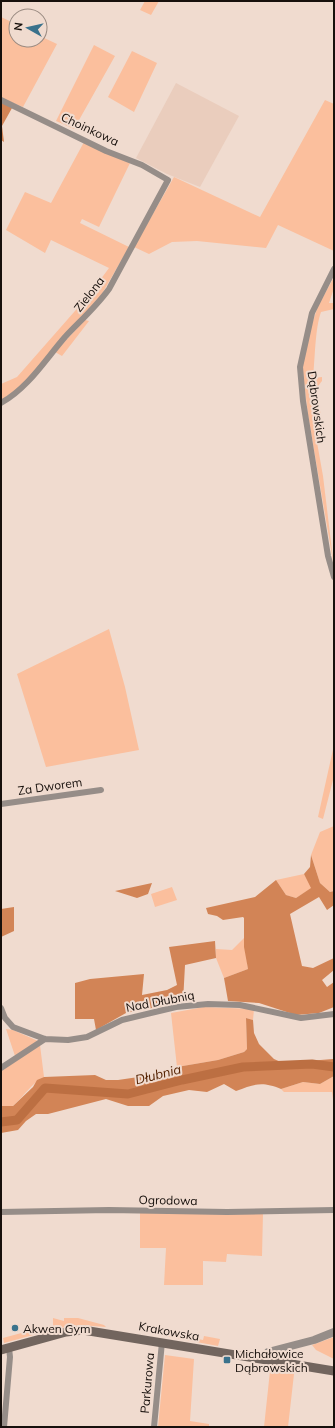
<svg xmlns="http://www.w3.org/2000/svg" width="335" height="1428" font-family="Mulish,sans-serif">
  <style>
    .built { fill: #eacdbd }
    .green { fill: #fbbf9d }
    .forest { fill: #d28456 }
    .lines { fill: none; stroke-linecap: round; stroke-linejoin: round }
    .river { stroke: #bc6f42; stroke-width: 9 }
    .minor { stroke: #968d88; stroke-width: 6 }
    .tertiary { stroke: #968d88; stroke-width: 8 }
    .secondary { stroke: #72655e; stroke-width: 9 }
    .poi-dot { fill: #3a728c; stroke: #f0dbcf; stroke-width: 1.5 }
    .labels { text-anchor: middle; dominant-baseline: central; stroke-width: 4; stroke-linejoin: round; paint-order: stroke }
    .street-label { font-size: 12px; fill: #17100c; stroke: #f0dbcf }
    .poi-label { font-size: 12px; fill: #17100c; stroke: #f0dbcf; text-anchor: start }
    .water-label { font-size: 13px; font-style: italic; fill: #532100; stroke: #f0dbcf }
  </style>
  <rect width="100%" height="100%" fill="#f0dbcf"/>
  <!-- built -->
  <path class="built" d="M 176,83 L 239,116 L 200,187 L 167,174 L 136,158 Z"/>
  <!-- green -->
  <path class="green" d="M 145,1 L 159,1 L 151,15 L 140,10 Z
    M 1,17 L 16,24 L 16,40 L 40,40 L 40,36 L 57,44 L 23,107 L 1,98 Z
    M 94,45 L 115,56 L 74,129 L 56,121 Z
    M 132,51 L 157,63 L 134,112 L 108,97 Z
    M 325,100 L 334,104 L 334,251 L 278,225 L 266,248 L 197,241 L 172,242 L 149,254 L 134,247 L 174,177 L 260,217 Z
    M 84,142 L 130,163 L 99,227 L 82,219 L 80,223 L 129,247 L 99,299 L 25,383 L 1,401 L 1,384 L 17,377 L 89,295 L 109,268 L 51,240 L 45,253 L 6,230 L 25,192 L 51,203 Z
    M 333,279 L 334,288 L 329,303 L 334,303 L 334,309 L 321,312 C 315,328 315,360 313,378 L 322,377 L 322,381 C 314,389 317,404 321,413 L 318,419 L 314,418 L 313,420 L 323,476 L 334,567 L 308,415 L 302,365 L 310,330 L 318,306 Z
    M 85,320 L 89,321 L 62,356 L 55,352 Z
    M 109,629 L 125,687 L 139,750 L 46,767 L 17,674 Z
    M 334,745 L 334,776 L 323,819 L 318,817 Z
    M 334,826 L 334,891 L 330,892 L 320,883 L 311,855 L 320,832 Z
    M 304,874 L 312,888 L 296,898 L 286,895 L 276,880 Z
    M 172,887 L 177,900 L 155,907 L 151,894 Z
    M 244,938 L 248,969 L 224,978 L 216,958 L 216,949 L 232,950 Z
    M 204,1007 L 254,1009 L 253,1020 L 246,1018 L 247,1049 L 244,1052 L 218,1060 L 177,1067 L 171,1013 Z
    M 6,1029 L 13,1030 L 38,1041 L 15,1056 Z
    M 40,1045 L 44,1077 C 34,1081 22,1098 13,1106 L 1,1106 L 1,1071 Z
    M 334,1076 L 334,1107 L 332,1092 L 284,1092 L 281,1089 L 303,1082 L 320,1084 Z
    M 140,1212 L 263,1213 L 262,1256 L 227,1254 L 226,1262 L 203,1261 L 203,1285 L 164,1285 L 166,1248 L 140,1248 Z
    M 53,1318 L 64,1321 L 64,1318 L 78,1318 L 104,1325 L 106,1327 L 80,1325 L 53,1330 Z
    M 47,1326 L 47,1331 L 44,1332 L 4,1343 L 3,1338 Z
    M 164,1332 L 203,1340 L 204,1336 L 220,1339 L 218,1346 L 164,1336 Z
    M 334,1337 L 334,1359 L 316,1350 L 312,1345 Z
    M 165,1355 L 194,1359 L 190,1421 L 209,1424 L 209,1427 L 158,1427 Z
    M 270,1371 L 294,1374 L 288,1427 L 264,1427 Z"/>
  <!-- forest -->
  <path class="forest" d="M 1,102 L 12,108 L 2,126 L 4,142 L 1,140 Z
    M 311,855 L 320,883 L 330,892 L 334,891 L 334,905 L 327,910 L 319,897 L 290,914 L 302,966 L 313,968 L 334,958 L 334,970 L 322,980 L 327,987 L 334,982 L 334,1007 L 319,1013 L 296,1015 L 259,1003 L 228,1001 L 224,978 L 248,969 L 244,947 L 244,918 L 243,917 L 223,920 L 217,916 L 208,914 L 206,908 L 255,897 L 276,880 L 286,895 L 296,898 L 311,888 L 304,874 L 310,867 Z
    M 152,883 L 148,894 L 137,898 L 115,891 Z
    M 14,907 L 14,931 L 1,937 L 1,909 Z
    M 215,941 L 216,958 L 185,965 L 183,1002 L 126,1013 L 96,1030 L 94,1019 L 75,1019 L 75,983 L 90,979 L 144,974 L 142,995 L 167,990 L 177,985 L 169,947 Z
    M 246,1018 L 253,1020 L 254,1033 L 259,1044 L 274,1059 L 283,1063 L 333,1059 L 334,1076 L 320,1084 L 303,1082 L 281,1089 C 262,1081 255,1084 236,1091 L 224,1084 L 207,1092 L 189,1090 L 163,1096 L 149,1106 L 128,1106 L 106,1099 L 48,1114 L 36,1114 L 26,1121 L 18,1130 L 1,1133 L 1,1106 L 13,1106 L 33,1087 L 37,1080 L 44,1077 L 95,1075 L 106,1080 L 118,1080 L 159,1074 L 177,1067 L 218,1060 L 244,1052 L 247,1049 Z"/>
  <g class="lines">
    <!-- river -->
    <path class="river" d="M 1,1122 L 17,1120 L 45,1088 L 128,1094 L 182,1080 L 243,1067 L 312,1064 L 334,1067"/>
    <!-- minor -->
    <path class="minor" d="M 1,100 L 106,151 L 142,165 L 168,180 L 109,289 C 96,307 80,321 65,337 C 45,360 28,388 1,403
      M 334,269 L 312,313 L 300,367 L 303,401 L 328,556 L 334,577
      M 1,804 L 101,790
      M 1,1008 L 5,1018 L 13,1027 L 45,1039 L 68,1040 L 87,1037 L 122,1020 L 176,1007 L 208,1004 L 240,1005 L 301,1018 L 334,1014
      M 1,1068 L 45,1039
      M 1,1212 L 109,1210 L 227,1212 L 334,1210
      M 4,1427 L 10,1357 L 9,1348
      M 154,1427 L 162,1342"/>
    <!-- tertiary -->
    <path class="tertiary" d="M 263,1359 L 268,1352 L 314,1340 L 334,1332"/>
    <!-- secondary -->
    <path class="secondary" d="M 1,1350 L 66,1332 L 83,1330 L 334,1371"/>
  </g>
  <!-- markers -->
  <g class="poi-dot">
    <circle cx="15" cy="1328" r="4"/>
    <rect x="223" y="1356" width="8" height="8" rx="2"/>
  </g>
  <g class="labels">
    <!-- street labels -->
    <g class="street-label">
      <text transform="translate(90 129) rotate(25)">Choinkowa</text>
      <text transform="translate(89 294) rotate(-52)">Zielona</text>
      <text transform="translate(317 407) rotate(82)">Dąbrowskich</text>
      <text transform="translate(50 786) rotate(-8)">Za Dworem</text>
      <text transform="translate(160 1001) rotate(-11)">Nad Dłubnią</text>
      <text transform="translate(168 1200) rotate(1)">Ogrodowa</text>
      <text transform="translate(169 1331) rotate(10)">Krakowska</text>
      <text transform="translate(147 1383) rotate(-85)">Parkurowa</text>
    </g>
    <!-- poi labels -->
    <g class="poi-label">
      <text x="23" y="1328">Akwen Gym</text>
      <text x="235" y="1353">Michałowice<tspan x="235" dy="14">Dąbrowskich</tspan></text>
    </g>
    <!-- water labels -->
    <g class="water-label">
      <text transform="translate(158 1074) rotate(-14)">Dłubnia</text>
    </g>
  </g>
  <!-- border -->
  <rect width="335" height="1428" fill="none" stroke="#17100c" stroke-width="4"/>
  <!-- north arrow -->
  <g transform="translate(28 28) rotate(278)"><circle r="19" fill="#f0dbcf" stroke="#998a81"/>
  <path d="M0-3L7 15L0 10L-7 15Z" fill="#3a728c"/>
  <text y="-6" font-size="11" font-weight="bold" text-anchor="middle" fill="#17100c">N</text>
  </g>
</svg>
